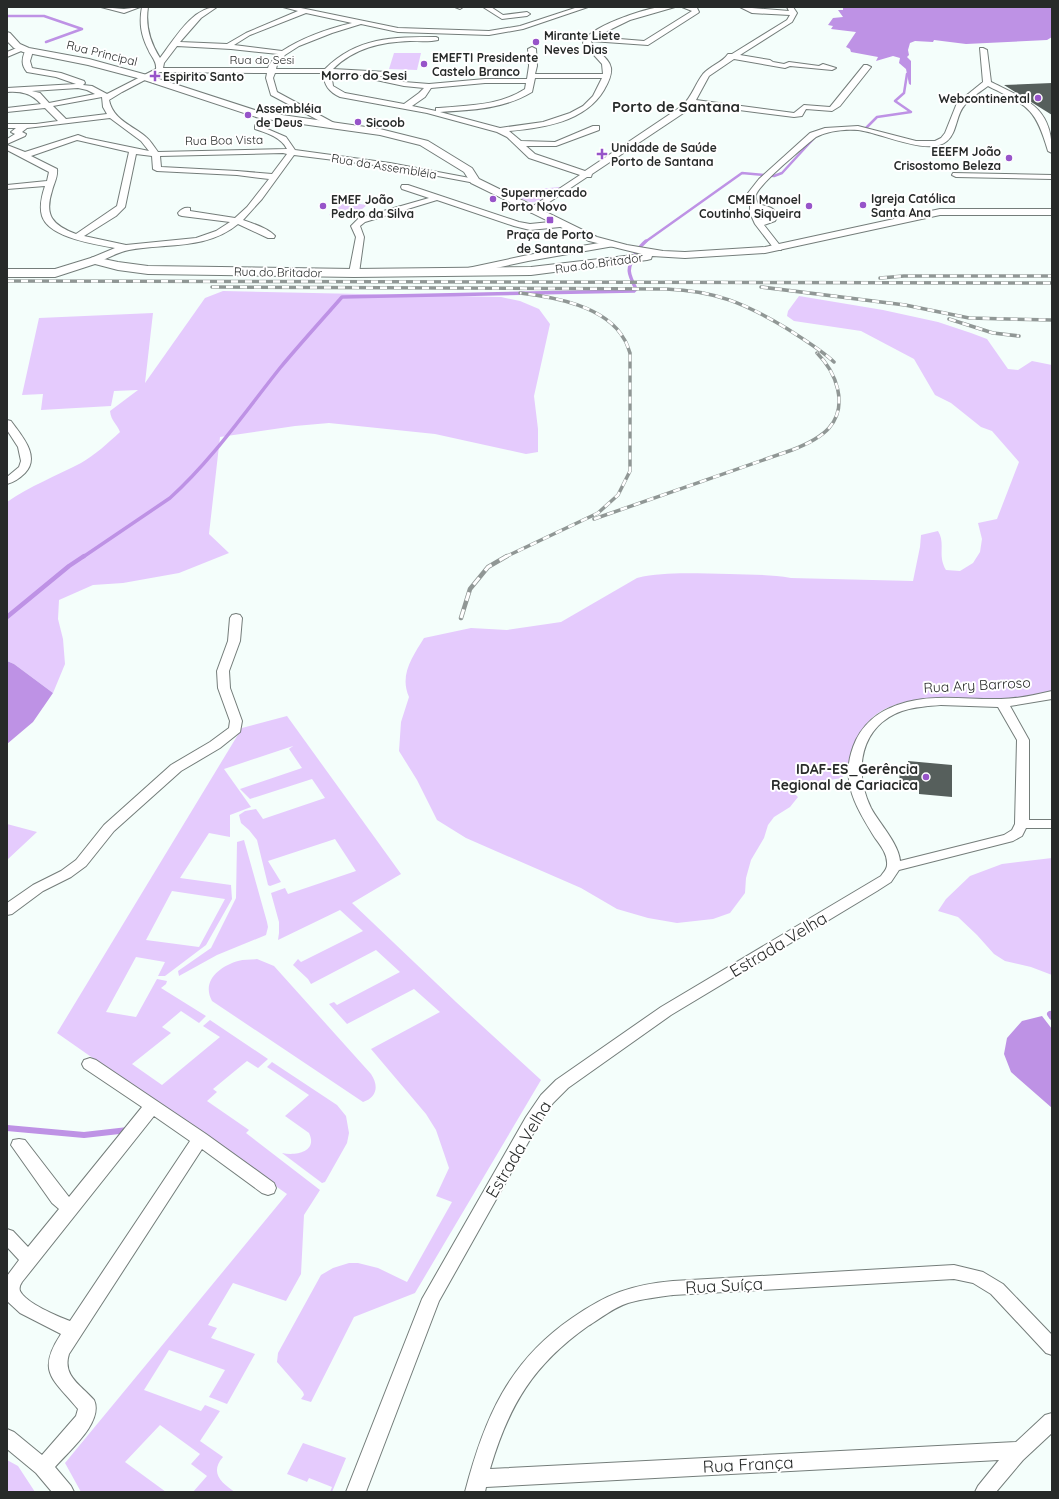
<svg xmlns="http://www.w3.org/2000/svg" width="1059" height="1499" font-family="Quicksand,sans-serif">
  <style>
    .green { fill: #e5cbfd; fill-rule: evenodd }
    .water { fill: #be92e5 }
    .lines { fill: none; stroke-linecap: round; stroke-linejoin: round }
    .stream-far3 { stroke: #be92e5; stroke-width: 2.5 }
    .stream-far2 { stroke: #be92e5; stroke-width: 3.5 }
    .stream-far1 { stroke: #be92e5; stroke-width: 4.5 }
    .stream { stroke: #be92e5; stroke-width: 6 }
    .building { fill: #565f5c }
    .minor-casing { stroke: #747d7a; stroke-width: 2 }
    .tertiary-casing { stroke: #747d7a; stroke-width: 2 }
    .minor { fill: #fff; fill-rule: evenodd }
    .tertiary { fill: #fff; fill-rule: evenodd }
    .rail-far1-casing { stroke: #909795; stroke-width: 3.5 }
    .rail-casing { stroke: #909795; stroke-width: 4.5 }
    .rail-far1 { stroke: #fff; stroke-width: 2.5; stroke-dasharray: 7; stroke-linecap: butt }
    .rail { stroke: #fff; stroke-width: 3; stroke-dasharray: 9; stroke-linecap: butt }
    .poi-dot { fill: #9754c9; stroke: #fff; stroke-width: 1.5 }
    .labels { text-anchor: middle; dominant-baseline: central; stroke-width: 4; stroke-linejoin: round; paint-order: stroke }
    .far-poi-label { font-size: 12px; font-weight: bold; fill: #272a29; stroke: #fff; text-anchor: start }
    .far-street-label { font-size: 12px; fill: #272a29; stroke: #fff }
    .far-neighbourhood-label { font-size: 13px; font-weight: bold; fill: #272a29; stroke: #fff }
    .street-label { font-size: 14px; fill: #272a29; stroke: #fff }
    .poi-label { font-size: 14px; font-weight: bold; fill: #272a29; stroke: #fff; text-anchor: end }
    .far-district-label { font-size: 15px; font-weight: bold; fill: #272a29; stroke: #fff }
    .near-street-label { font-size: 17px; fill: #272a29; stroke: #fff }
  </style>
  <rect width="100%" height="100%" fill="#f4fefb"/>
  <!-- green -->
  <path class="green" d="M 394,53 L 421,53 L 417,70 L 389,69 Z
    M 559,187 L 560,188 C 533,204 536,208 508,192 Z
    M 345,202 L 367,205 L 350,219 L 329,215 Z
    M 223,291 L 501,297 L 520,301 L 539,309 L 550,324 L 534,396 L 538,429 L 538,452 L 526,454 L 435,434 L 329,423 L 295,426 L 220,437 L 209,534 L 229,553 L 179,573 L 123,583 L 93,585 L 59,600 L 58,619 L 63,639 L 65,664 L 53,693 L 14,664 L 7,661 L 7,502 C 30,486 56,476 81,463 C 95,455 108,443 120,432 C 117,424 111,421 110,411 L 138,390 L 114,391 L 111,406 L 41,410 L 43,394 L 22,395 L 39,318 L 153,313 L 145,383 L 205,298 Z
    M 799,296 L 883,310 L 938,322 L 971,333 L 987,339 L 1008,369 L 1018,370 L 1032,361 L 1052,365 L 1052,693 C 1038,695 1024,698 1010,699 C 970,702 903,688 871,719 C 855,734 853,759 842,778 L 787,787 L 798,797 L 790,807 L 774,817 L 768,825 L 764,838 L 751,860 L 746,878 L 745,893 L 730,913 L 713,919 L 677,923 L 648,918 L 617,909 L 581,888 L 466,838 L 437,820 L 417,780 L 399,751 L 401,722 L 409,697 C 399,675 413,656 424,638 L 471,628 L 507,630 L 561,622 L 637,578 C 667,571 699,574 729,574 C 750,575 770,574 791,578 L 913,581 L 920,547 L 921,535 L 938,531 C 946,544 937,555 946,570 L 960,571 L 973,563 L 980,552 L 982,539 L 978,523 L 997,519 L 1019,462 L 992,431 L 981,427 L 951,403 L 935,395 L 914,359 L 861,331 L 794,321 L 787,316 L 788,311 Z
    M 287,716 L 401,874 L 352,903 L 456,1002 L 541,1080 L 415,1293 L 354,1317 L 311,1402 L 301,1399 L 304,1395 L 303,1392 L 277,1362 L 278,1353 L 321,1275 L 333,1268 L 349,1263 L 358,1263 L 378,1268 L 407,1282 L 452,1202 L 436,1196 L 449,1168 L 436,1130 L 426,1114 L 371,1049 L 440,1012 L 414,989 L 347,1024 L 329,1004 L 334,1002 L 337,1005 L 400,972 L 376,950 L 311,984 L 308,979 L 293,965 L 298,959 L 301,962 L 363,931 L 340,910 L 278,940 L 279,933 L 279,922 L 271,893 L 285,888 L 288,894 L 356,871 L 335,839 L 268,861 L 281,882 L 270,886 L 268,885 L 257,840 L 249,830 L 241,823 L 239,815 L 245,811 L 256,809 L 263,819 L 325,798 L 312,779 L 250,799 L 240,789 L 302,768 L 289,749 L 293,746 L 224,769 L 251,807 L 230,815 L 230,837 L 209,833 L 180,878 L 231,885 L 232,899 L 206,945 L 165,976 L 158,976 L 165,962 L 136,957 L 106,1012 L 136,1017 L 157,979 L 167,981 L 166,984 L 161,988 L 206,1016 L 199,1023 L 181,1011 L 162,1027 L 171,1033 L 132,1064 L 162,1085 L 220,1037 L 203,1026 L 210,1020 L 268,1059 L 258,1068 L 247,1061 L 213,1089 L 217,1092 L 207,1101 L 249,1130 L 246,1133 L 320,1190 L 304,1215 L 301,1274 L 286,1301 L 233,1283 L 208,1325 L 217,1328 L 211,1338 L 255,1354 L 227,1404 L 209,1397 L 225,1370 L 169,1350 L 144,1390 L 201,1411 L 205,1405 L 220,1411 L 200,1441 L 223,1457 C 209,1473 222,1483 235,1492 L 193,1492 L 207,1476 L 191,1464 L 200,1454 L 160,1425 L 125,1462 L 166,1492 L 81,1492 L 65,1463 L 287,1194 L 57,1033 L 242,728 ZM 172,891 L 225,899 L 199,947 L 146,940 Z
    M 7,824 L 37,832 L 7,860 Z
    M 244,840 L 267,922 L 268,927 L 266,935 L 217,955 L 179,976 L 178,971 L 211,948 L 236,898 L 237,842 Z
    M 1052,858 L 1052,975 L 1031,967 L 1005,961 L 994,954 L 977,935 L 958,917 L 938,911 L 946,899 L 970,876 L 1002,864 Z
    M 257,959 L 274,966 L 371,1074 C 379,1086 377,1097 363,1102 L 212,1001 C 201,981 220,966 238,961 C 244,959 251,960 257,959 Z
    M 272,1062 L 337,1105 L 346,1116 L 349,1133 L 347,1143 L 325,1182 L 322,1183 L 282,1153 C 296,1156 318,1152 309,1133 L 285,1116 L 309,1095 L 267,1067 Z
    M 303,1443 L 346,1458 L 332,1492 L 330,1492 L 332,1487 L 309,1478 L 307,1482 L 305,1481 L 287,1474 Z
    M 7,1460 L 18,1466 L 35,1492 L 7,1492 Z"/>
  <!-- water -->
  <path class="water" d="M 843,7 L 1052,7 L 1052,37 L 1047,40 L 966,44 L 934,40 L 933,42 L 915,41 L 910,43 L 908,50 L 909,55 L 907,57 L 911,61 L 911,85 L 909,84 L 906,69 L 899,63 L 900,58 L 893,56 L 876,61 L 878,57 L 851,52 L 850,49 L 846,47 L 856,32 L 831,29 L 833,26 L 828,25 L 833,18 L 843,17 L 838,10 L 843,10 Z
    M 7,661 L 14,664 L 53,693 L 33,722 L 7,744 Z
    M 1042,1016 L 1052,1029 L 1052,1108 L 1011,1072 L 1004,1054 L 1007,1038 L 1022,1021 Z"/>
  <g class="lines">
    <!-- stream-far3 -->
    <path class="stream-far3" d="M 7,16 L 44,16 L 82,29 L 46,42
      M 860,129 L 866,128 L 877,117 L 911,112 L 895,101 L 904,93 L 907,74
      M 645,242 L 742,173 L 774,176 L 782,173 L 815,137"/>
    <!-- stream-far2 -->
    <path class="stream-far2" d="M 83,557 L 170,498 C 212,460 245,412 280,368 C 300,344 321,321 342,297 L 634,291 L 636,289 C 628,273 626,269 636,253 C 639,248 641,245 646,241"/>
    <!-- stream-far1 -->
    <path class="stream-far1" d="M 7,617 L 69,566 L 84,556"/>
    <!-- stream -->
    <path class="stream" d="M 1050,1014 L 1052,1017
      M 7,1128 L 84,1135 L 128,1130"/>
  </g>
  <!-- building -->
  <path class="building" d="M 1052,83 L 1052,115 L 1004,85 Z
    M 908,761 L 952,765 L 952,797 L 919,794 L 919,788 L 899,786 L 900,766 L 908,767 Z"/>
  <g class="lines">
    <defs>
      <path id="minor" d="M 101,7 L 124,9 L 140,7 L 124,13 Z
        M 142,7 L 148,7 C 145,26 150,42 160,58 C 174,40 192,7 217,7 L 201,18 L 180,42 L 227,44 L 246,33 L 298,11 L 283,7 L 296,7 L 398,28 L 489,31 L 520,26 L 578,7 L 588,7 L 523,29 L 489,35 L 398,32 L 361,24 L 332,33 L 299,46 L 285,55 L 277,65 L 276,69 L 325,69 C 357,37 393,37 436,37 L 438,38 L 438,40 C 430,42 419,41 410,41 C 381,42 354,48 333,69 L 387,72 L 391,74 L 390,76 L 378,76 L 404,82 L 429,84 L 485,79 L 527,79 L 529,66 L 528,49 L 532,47 L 536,49 L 537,66 L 535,74 L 603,74 L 602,64 L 583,43 C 588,27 644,9 660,7 C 665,6 670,7 675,7 L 630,20 L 595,37 L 644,41 L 692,11 L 682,7 L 697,8 L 699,12 L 698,13 L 648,45 L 591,41 C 593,51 609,56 611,68 C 612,75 608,83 604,90 C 585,122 543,128 509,131 L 521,141 L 555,142 L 593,126 L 599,126 L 599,130 L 556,146 L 526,146 L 535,154 L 585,171 L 682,106 C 692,97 695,84 703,74 C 710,66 723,62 728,54 L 732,54 L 787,20 L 790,15 L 752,13 L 740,7 L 789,11 L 787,7 L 793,7 L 797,13 L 792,22 L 740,55 L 770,60 L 773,62 L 784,64 L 789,62 L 819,66 L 823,64 L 836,68 L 832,70 L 790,66 L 785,68 L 734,59 L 709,76 L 696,100 L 794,113 L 804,105 L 830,107 L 864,65 L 867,65 L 871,67 L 840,106 L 832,111 L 806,109 L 802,116 L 794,117 L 693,104 L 688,110 L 592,174 L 591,177 L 587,177 L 533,213 L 530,212 L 529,210 L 530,208 L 580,175 L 529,158 L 507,137 L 497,132 L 427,113 L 340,97 C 329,92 324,85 323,73 L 275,73 L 273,78 L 277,92 L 336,124 L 337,126 L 333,128 L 271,95 L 266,78 L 267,73 L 160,72 L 122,92 L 109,100 C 113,120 132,125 146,137 C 151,141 154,147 158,152 L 287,149 C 281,137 267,133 255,129 L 255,125 L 258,125 L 286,137 L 295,150 L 390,163 L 475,179 L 479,181 L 475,183 L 390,167 L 294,155 L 262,199 L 243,220 C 254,224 268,228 275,236 L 274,238 L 268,238 L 238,224 C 207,250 166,243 129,250 C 117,252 106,260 94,263 L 90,260 L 91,258 L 115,248 C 95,244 49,238 42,216 C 39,206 42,195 45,186 L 7,189 L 7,185 L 47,181 L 49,172 L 7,150 L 7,145 L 25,152 L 78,135 L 86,138 L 149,151 L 141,141 L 110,118 L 27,128 L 22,132 L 26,134 L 25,136 L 7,144 L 7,139 L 15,134 L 11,132 L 16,128 L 7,128 L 7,124 L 36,124 L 58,121 L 45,108 L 7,112 L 7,108 L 41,104 C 31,93 21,91 7,92 L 7,88 L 76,84 L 56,77 L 27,72 C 21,65 22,59 25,51 L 29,49 L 33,51 L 30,61 L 32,68 L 61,73 L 84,81 L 85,83 L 83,85 L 92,86 L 107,94 L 156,69 C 157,61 151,57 148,49 C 141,35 139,23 142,7 ZM 306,13 L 352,23 C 327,29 304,37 282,51 L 234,45 L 250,35 ZM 177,46 L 231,49 L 278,54 L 269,65 L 268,68 L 163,68 L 164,63 ZM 331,73 L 374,76 L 372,78 L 376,80 L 404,86 L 424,88 L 419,93 L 404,104 L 345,93 L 333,86 ZM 535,78 L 602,78 L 593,96 L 583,106 L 570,113 L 543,122 L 500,128 L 440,112 C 472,110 504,109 532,92 ZM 485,83 L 526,83 L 525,89 C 499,106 469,105 439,108 L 436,108 L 436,111 L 412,106 L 425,97 L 431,88 ZM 78,88 L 87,90 L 95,94 L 49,103 L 40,93 L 32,91 ZM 102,97 L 103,107 L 107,114 L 66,119 L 53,106 ZM 77,140 L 129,152 L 117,206 L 76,234 C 53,225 44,216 52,191 C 54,183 58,177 57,169 L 31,156 ZM 283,153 L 287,154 L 272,174 L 237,171 L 161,167 L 160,156 ZM 136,154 L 152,156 L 153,169 L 157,171 L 237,175 L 269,179 L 247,207 L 235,218 L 190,211 L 190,208 C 185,207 181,209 178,213 L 179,215 L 182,216 L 230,222 L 216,231 L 196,238 L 126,245 L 84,236 L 116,216 L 125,207 Z
        M 455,7 L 463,7 L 460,9 Z
        M 483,7 L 491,7 L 503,15 L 527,12 L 530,14 L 527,16 L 502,19 Z
        M 19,47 L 25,47 L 26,49 L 7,57 L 7,52 Z
        M 980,48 L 983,48 L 987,50 L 991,82 C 1027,100 1052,107 1052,153 L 1048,151 C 1035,106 1027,106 988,86 C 980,92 970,98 964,106 C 956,115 957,133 947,141 C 929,157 879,132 858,130 C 844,129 828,131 816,137 C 805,146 758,185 756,195 C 755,198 757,201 758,204 C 766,206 775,207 778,216 L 775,221 L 764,225 L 782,248 L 781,250 L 775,250 L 755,224 L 750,213 L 750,206 L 747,197 L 748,193 L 759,179 L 810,133 L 825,128 L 858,126 L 916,141 L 935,141 L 941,138 L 945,133 L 957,103 L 983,82 ZM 758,210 L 764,211 L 770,216 L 761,220 Z
        M 953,173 L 1052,175 L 1052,179 L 956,177 L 952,175 Z
        M 402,185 L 408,185 L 519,222 L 530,224 L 560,221 L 564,224 L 560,227 L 530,230 L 514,226 L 437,200 L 365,222 L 360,226 L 364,237 L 359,273 L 354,276 L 351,275 L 349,273 L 356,237 L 351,226 L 359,218 L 429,198 L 402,189 L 401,187 Z
        M 611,241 L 614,242 L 615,244 L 614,246 L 528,261 L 468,274 L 464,271 L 468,268 L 528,255 Z
        M 7,420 L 11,421 C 21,435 41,456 25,473 C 20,478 14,482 7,484 L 7,477 L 19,467 L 21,461 L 18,447 L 7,430 Z
        M 236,614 L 240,615 L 242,618 L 240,641 L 229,671 L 230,688 L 242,721 L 240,732 L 220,748 L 181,771 L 114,831 L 86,866 L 71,877 L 43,891 L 12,914 L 7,915 L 7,903 L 33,885 L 61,871 L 76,860 L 104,825 L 171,765 L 210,742 L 229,728 L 230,721 L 218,688 L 217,671 L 228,641 L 230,618 L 232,615 Z
        M 1052,691 L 1052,699 L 1010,706 L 1029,740 L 1029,820 L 1052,820 L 1052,828 L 1026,828 L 1022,836 L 1013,841 L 899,870 L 891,882 L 877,891 L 671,1015 L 568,1088 L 553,1103 L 538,1125 L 439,1301 L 366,1492 L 346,1492 L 422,1299 L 526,1117 L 541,1095 L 556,1080 L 661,1007 L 881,876 C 883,873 887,869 887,865 C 888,855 881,846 875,838 C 855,805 838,779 856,740 C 867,718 885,708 907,702 C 938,694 970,700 1001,699 C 1018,699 1035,695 1052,691 ZM 941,705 L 998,707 L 1017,740 L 1015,824 L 1012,830 L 1004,835 L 900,861 C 899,844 879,823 871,808 C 853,771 860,726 902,711 C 914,707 928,706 941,705 Z
        M 90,1058 L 96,1060 L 206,1134 L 274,1183 L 276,1188 L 274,1193 L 268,1195 L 262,1193 L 202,1149 L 69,1354 C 62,1376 81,1385 94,1400 C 104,1422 69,1451 55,1467 L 71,1486 L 74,1492 L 52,1492 L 36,1473 L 7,1449 L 7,1429 L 14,1432 L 42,1455 L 76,1416 L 78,1409 C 53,1379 36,1372 61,1334 L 20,1313 L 7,1301 L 7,1276 L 19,1260 L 7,1247 L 7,1229 L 13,1231 L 28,1247 L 59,1209 L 52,1203 L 11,1145 L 13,1140 L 19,1139 L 25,1140 L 69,1197 L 142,1107 L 84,1068 L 82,1064 L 84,1060 ZM 154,1116 L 190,1141 L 70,1321 C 57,1316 26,1303 20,1291 C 19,1288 20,1285 22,1282 Z
        M 954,1265 L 983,1272 L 1003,1284 L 1052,1335 L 1052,1355 L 1046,1353 L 991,1294 L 973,1283 L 954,1279 L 673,1295 C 658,1297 642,1299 628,1303 C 613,1308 601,1318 588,1326 C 533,1365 509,1405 490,1469 L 1016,1442 L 1045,1415 L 1052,1413 L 1052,1433 L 1023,1460 L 996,1492 L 975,1492 L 978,1486 L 999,1460 L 486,1487 L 485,1492 L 465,1492 C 484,1419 508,1362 572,1318 C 607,1294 630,1285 673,1281 Z"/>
      <path id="tertiary" d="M 7,32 L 10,33 L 20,44 L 29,48 L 89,59 L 147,75 L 261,112 L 380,129 L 428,141 L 472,168 L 479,179 L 597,237 L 627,245 L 663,251 L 685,252 L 765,247 L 940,209 L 1052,209 L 1052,215 L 940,215 L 765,253 L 685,258 L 652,256 L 651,259 L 647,260 L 531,275 L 354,277 L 148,274 L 118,270 L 95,264 L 55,277 L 7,277 L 7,269 L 55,269 L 94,257 L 118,262 L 148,266 L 354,269 L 531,267 L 642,254 L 589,241 L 471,183 L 464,172 L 420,145 L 380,135 L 259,118 L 141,79 L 88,65 L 23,52 L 14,48 L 7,41 Z"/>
    </defs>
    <!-- minor casing -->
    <use href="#minor" class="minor-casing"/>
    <!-- tertiary casing -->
    <use href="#tertiary" class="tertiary-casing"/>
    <!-- minor -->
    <use href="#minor" class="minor"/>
    <!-- tertiary -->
    <use href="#tertiary" class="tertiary"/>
    <defs>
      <path id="rail-far1" d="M 880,278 L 904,276 L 1052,276
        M 7,281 L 1052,283
        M 212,287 L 666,289 C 716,291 744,303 786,328 C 803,339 820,349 834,362
        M 761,287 L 905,305 L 969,318 L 1052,320
        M 949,319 L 993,333 L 1019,336
        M 594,519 L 792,450 C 805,445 819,439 829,428 C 849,405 836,372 817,353
        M 505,557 L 598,513 L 618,495 L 630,471 L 630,353 C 628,348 627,343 624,339 C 606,306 554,297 520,293"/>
      <path id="rail" d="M 461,618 L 470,589 L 488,567 L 507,556"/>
    </defs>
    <!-- rail-far1 casing -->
    <use href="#rail-far1" class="rail-far1-casing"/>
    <!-- rail casing -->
    <use href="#rail" class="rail-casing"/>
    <!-- rail-far1 -->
    <use href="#rail-far1" class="rail-far1"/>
    <!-- rail -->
    <use href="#rail" class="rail"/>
  </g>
  <!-- markers -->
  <g class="poi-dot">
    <circle cx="536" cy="42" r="4"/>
    <circle cx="424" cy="64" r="4"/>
    <path d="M153 70h4v4h4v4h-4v4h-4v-4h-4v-4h4z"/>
    <circle cx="1038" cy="98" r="4"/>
    <circle cx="248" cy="115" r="4"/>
    <circle cx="358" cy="122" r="4"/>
    <path d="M600 148h4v4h4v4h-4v4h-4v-4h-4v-4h4z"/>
    <circle cx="1009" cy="158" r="4"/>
    <circle cx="493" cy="199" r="4"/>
    <circle cx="863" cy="205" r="4"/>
    <circle cx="323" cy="206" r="4"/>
    <circle cx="809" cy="206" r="4"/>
    <rect x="546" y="216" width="8" height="8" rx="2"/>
    <circle cx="926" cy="777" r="4"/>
  </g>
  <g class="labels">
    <!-- far-poi labels -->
    <g class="far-poi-label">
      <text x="544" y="35">Mirante Liete<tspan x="544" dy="14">Neves Dias</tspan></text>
      <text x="432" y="57">EMEFTI Presidente<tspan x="432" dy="14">Castelo Branco</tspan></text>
      <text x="163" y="76">Espirito Santo</text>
      <text x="1030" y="98" text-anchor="end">Webcontinental</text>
      <text x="256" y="108">Assembléia<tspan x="256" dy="14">de Deus</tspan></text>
      <text x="366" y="122">Sicoob</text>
      <text x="611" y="147">Unidade de Saúde<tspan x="611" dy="14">Porto de Santana</tspan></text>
      <text x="1001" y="151" text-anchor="end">EEEFM João<tspan x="1001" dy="14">Crisostomo Beleza</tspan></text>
      <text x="501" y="192">Supermercado<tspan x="501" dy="14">Porto Novo</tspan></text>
      <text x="871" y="198">Igreja Católica<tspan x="871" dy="14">Santa Ana</tspan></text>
      <text x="331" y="199">EMEF João<tspan x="331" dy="14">Pedro da Silva</tspan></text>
      <text x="801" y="199" text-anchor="end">CMEI Manoel<tspan x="801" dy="14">Coutinho Siqueira</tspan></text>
      <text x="550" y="234" text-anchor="middle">Praça de Porto<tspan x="550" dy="14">de Santana</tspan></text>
    </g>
    <!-- far-street labels -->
    <g class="far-street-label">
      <text transform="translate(102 53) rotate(14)">Rua Principal</text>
      <text x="262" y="59">Rua do Sesi</text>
      <text transform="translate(224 140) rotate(-1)">Rua Boa Vista</text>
      <text transform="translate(384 166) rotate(9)">Rua da Assembléia</text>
      <text transform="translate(599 263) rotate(-8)">Rua do Britador</text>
      <text transform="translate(278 272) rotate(1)">Rua do Britador</text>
    </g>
    <!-- far-neighbourhood labels -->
    <g class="far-neighbourhood-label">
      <text x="364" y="75">Morro do Sesi</text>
    </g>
    <!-- street labels -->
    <g class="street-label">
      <text transform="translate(977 685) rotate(-3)">Rua Ary Barroso</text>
    </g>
    <!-- poi labels -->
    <g class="poi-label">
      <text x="918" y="769">IDAF-ES_Gerência<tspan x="918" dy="16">Regional de Cariacica</tspan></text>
    </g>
    <!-- far-district labels -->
    <g class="far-district-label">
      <text x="676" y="106">Porto de Santana</text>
    </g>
    <!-- near-street labels -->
    <g class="near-street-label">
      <text transform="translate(778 944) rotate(-31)">Estrada Velha</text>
      <text transform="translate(518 1149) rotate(-59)">Estrada Velha</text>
      <text transform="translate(724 1285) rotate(-3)">Rua Suíça</text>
      <text transform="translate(748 1464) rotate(-3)">Rua França</text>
    </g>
  </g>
  <!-- border -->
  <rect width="1059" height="1499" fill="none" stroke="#272a29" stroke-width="16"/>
</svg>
